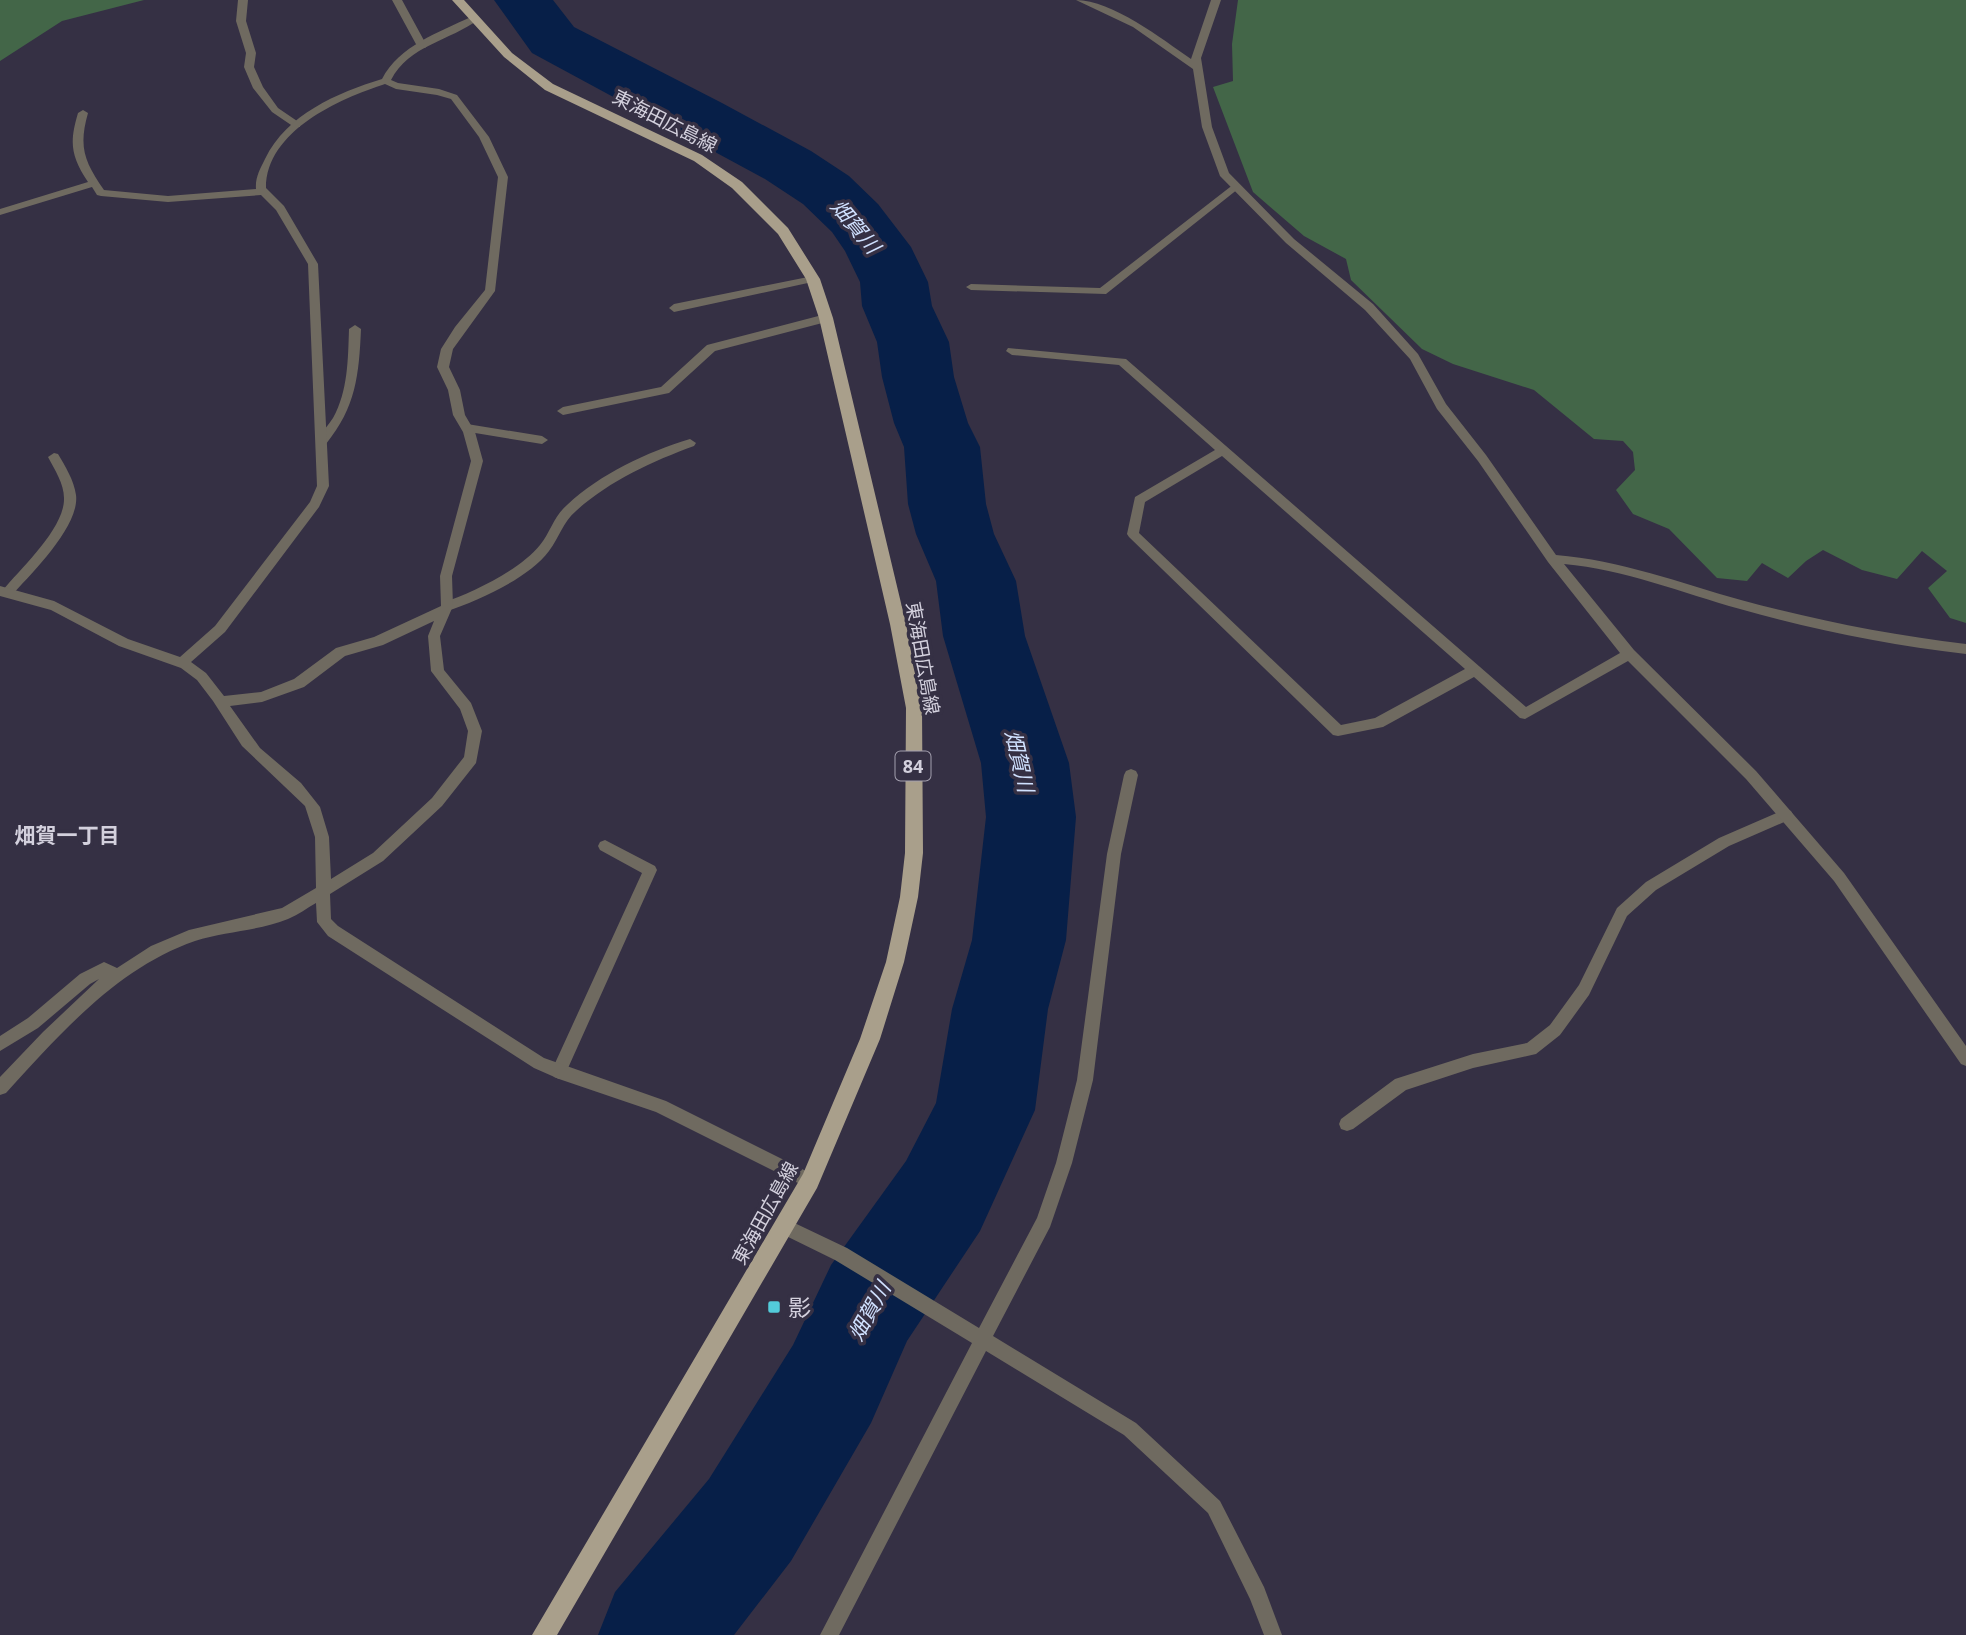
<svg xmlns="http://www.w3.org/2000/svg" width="1966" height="1635" font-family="'Open Sans','Noto Sans JP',sans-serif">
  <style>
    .green { fill: #436648 }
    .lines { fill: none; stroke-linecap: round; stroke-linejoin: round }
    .river { fill: #071f48; fill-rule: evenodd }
    .lane { fill: #6f6a60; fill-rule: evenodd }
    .street { fill: #6f6a60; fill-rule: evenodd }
    .primary { fill: #a99f8b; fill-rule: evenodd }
    .poi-dot { fill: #53cbda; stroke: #353044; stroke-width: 2.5 }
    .labels { text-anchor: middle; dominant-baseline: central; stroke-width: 7; stroke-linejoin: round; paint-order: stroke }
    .shield { fill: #353044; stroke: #a4a0af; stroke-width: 2 }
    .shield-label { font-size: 18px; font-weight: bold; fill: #d3d0dd }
    .street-label { font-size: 19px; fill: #d3d0dd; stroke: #353044 }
    .water-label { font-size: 21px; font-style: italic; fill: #d0e1ff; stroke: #353044 }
    .neighbourhood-label { font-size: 21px; font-weight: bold; fill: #d3d0dd; stroke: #353044 }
    .near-poi-label { font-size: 23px; fill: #d3d0dd; stroke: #353044; text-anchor: start }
  </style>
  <rect width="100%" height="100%" fill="#353044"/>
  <!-- green -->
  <path class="green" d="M 0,0 L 144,0 L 62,21 L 0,61 Z
    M 1238,0 L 1966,0 L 1966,623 L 1950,618 L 1928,588 L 1947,571 L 1922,551 L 1897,579 L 1862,570 L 1823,550 L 1806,561 L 1788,578 L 1762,563 L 1747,581 L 1717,578 L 1669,529 L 1633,514 L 1616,490 L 1635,470 L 1633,452 L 1623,441 L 1594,439 L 1534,390 L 1453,364 L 1422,349 L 1351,280 L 1346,259 L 1304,236 L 1253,192 L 1213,87 L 1233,81 L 1232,44 Z"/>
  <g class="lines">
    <!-- river -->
    <path class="river" d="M 494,0 L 553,0 L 574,27 L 722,103 L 811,151 L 849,176 L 878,204 L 911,247 L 928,282 L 932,306 L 949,342 L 954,377 L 968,423 L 980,447 L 986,504 L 994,534 L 1016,581 L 1025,636 L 1069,763 L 1076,817 L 1066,940 L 1048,1009 L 1035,1110 L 980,1231 L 907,1341 L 871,1423 L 791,1561 L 734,1635 L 598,1635 L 615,1592 L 709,1479 L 793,1345 L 831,1265 L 906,1161 L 936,1103 L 952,1009 L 972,940 L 986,817 L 981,763 L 943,636 L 936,581 L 916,534 L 908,504 L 904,447 L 894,423 L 882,377 L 877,342 L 862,306 L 860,282 L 845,251 L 832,232 L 803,204 L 765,179 L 532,53 Z"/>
    <!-- lane -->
    <path class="lane" d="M 238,0 L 248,0 L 246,21 L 256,53 L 254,67 L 263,87 L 278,108 L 300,123 L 300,127 L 294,127 L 272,112 L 253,88 L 244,67 L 246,53 L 236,21 Z
      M 392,0 L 402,0 L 427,46 L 425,48 L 417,46 Z
      M 1234,184 L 1239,187 L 1238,189 L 1106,294 L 971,290 L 966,287 L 971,284 L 1100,288 Z
      M 813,276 L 817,277 L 817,281 L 674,312 L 669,308 L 674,304 Z
      M 826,314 L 830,315 L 830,321 L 715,351 L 669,393 L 563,415 L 557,411 L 563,407 L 661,387 L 707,345 Z
      M 355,325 L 361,329 C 359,375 356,407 326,444 L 318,444 L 316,441 C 321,433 328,426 333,418 C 348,391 348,359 349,329 Z
      M 467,424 L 542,436 L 548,440 L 542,444 L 463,431 L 463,425 Z
      M 690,439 L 696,443 L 694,446 C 653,461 609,481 576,511 C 563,522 559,538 549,551 C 529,578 478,601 447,611 L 442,609 L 441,606 L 442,603 C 472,593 520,570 540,545 C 550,533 554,516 567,505 C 600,474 647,452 690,439 Z
      M 54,453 L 58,454 C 65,466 74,480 76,495 C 80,526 31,574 11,596 L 3,596 L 1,593 L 3,590 C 21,568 65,528 64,498 C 64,484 55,470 48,457 Z
      M 1786,809 L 1791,811 L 1793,815 L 1791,819 L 1729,846 L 1656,890 L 1627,916 L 1589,995 L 1560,1035 L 1536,1054 L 1473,1068 L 1406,1090 L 1353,1129 L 1347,1131 L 1341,1129 L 1339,1124 L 1341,1119 L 1395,1079 L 1473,1054 L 1527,1043 L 1550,1025 L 1579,985 L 1617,908 L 1646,882 L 1719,838 Z
      M 605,840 L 655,866 L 657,870 L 564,1077 L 559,1079 L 554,1077 L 551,1072 L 642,873 L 600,850 L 598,846 L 600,842 Z"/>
    <!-- street -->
    <path class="street" d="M 1076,0 C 1112,0 1162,39 1191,59 L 1211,0 L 1221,0 L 1201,58 L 1212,127 L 1229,173 L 1294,239 L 1373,304 L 1418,354 L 1446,404 L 1486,455 L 1556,555 C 1620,560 1680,583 1741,600 C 1815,620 1890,635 1966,644 L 1966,654 C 1890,645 1814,630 1740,609 C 1682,593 1624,569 1564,564 L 1634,650 L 1756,771 L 1844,873 L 1966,1046 L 1966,1066 L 1961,1064 L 1834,881 L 1746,779 L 1628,661 L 1525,719 L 1520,718 L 1474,677 L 1383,727 L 1338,736 L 1333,735 L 1129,537 L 1127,534 L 1135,497 L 1215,450 L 1119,365 L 1012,355 L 1006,351 L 1008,348 L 1126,359 L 1526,707 L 1620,653 L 1548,562 L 1478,461 L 1437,409 L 1410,359 L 1365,310 L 1286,243 L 1220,176 L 1202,127 L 1193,69 L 1133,27 ZM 1222,456 L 1465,669 L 1375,718 L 1341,725 L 1139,533 L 1145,502 Z
      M 471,17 L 479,19 C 450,41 409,45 391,80 L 398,83 L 439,89 L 457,95 L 489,137 L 508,177 L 495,291 L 453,349 L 449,367 L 460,390 L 465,415 L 475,432 L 483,461 L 452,576 L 453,606 L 440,636 L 444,670 L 471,703 L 482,731 L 476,763 L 442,806 L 383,861 L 330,894 L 331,919 L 338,926 L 544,1058 L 666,1101 L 816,1176 L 818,1181 L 816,1186 L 810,1189 L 656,1112 L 559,1079 L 534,1068 L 328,936 L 317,922 L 316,903 C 307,908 298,915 288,919 C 259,931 225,931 195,941 C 117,968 60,1034 6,1093 L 0,1095 L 0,1077 L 43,1032 L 99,979 L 90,984 L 38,1028 L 0,1051 L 0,1036 L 28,1018 L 80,974 L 104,962 L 117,968 L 151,946 L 189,930 L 282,908 L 316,888 L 315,837 L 305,806 L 242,746 L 213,701 L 197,680 L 181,668 L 119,646 L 51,610 L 0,596 L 0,586 L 54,601 L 128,639 L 180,657 L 215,626 L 310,502 L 317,486 L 308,264 L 276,210 L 261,195 L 168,202 L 101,196 L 97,195 L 92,187 L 0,215 L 0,209 L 88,182 C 71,156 69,143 78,113 L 83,110 L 88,113 C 78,148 85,162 104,190 L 168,196 L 256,189 C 255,178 260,169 265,159 C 287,114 337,93 382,79 C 399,46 439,32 471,17 ZM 385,84 L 396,89 L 437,95 L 451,99 L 479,137 L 498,177 L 485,290 L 455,327 L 441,349 L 437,367 L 448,390 L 453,415 L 463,432 L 471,461 L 440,576 L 441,606 L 374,637 L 336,648 L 294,679 L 261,692 L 224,696 L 206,673 L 191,662 L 225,632 L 319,507 L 329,486 L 318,264 L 284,206 L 266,188 C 266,131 339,99 385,84 ZM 434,621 L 428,636 L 431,671 L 460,709 L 468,731 L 464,757 L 432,798 L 373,853 L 331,879 L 329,837 L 320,807 L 301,783 L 260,748 L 230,706 L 262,702 L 304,687 L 345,656 L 383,645 Z
      M 1131,769 L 1136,771 L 1138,775 L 1121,854 L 1093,1080 L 1072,1163 L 1050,1227 L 993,1336 L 1136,1423 L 1220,1501 L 1264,1587 L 1282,1635 L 1264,1635 L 1250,1599 L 1208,1513 L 1124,1435 L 986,1351 L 839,1635 L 820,1635 L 972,1343 L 835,1260 L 778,1232 L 776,1226 L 778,1220 L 784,1218 L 847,1248 L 979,1328 L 1037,1218 L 1056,1163 L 1077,1080 L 1107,854 L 1124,775 L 1126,771 Z"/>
    <!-- primary -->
    <path class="primary" d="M 452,0 L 464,0 L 512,53 L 553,84 L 702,155 L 742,182 L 788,228 L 820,279 L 833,318 L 906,624 L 922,708 L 923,853 L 918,897 L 904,962 L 880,1039 L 817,1188 L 557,1635 L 532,1635 L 803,1174 L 860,1039 L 886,962 L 900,897 L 905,853 L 906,708 L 890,624 L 819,318 L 806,279 L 778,234 L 732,188 L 694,161 L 545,90 L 504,57 Z"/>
  </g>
  <!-- markers -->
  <rect class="poi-dot" x="767" y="1300" width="14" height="14" rx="3.5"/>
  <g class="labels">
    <!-- shield labels -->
    <rect class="shield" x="895.5" y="751.5" width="35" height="29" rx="5"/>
    <g class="shield-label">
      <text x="913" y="766">84</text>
    </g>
    <!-- street labels -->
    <g class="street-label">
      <text transform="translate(665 121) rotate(27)">東海田広島線</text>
      <text transform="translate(923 658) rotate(80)">東海田広島線</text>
      <text transform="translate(765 1213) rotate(-61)">東海田広島線</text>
    </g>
    <!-- water labels -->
    <g class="water-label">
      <text transform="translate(856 226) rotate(50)">畑賀川</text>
      <text transform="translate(1020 761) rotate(77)">畑賀川</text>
      <text transform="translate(869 1311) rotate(-61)">畑賀川</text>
    </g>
    <!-- neighbourhood labels -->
    <g class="neighbourhood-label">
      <text x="67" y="835">畑賀一丁目</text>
    </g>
    <!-- near-poi labels -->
    <g class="near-poi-label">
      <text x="788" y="1307">影</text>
    </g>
  </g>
</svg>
